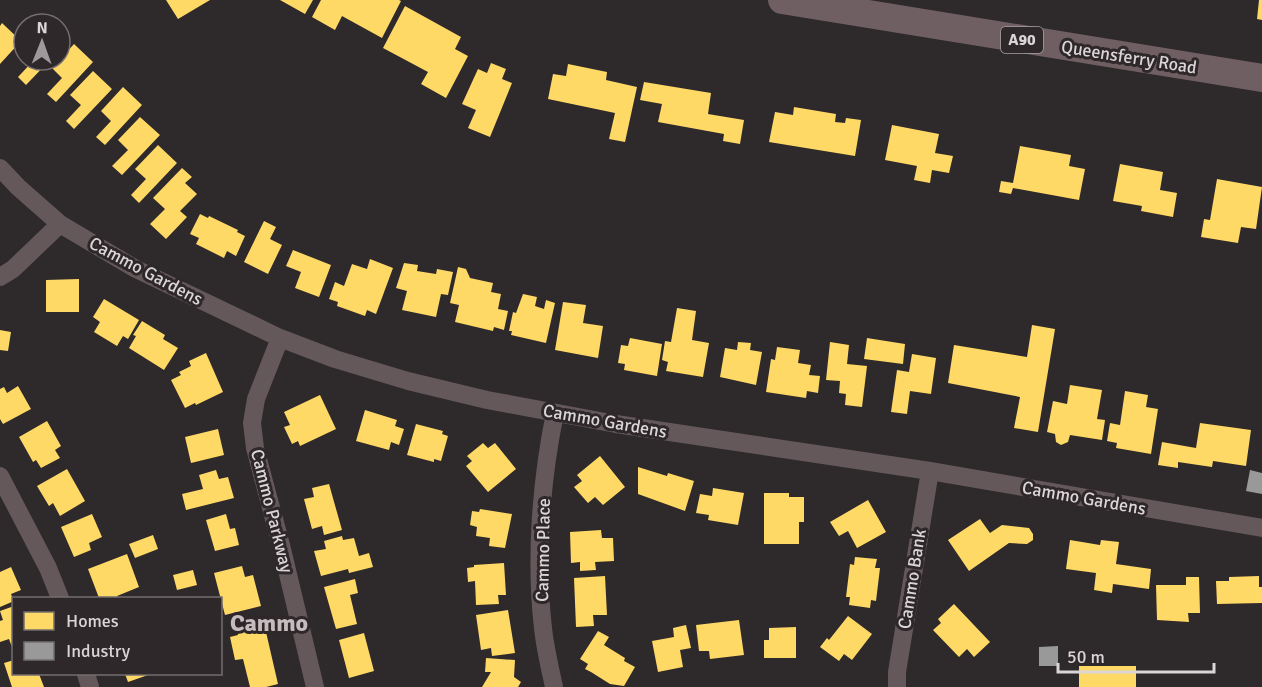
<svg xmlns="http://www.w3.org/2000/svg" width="1262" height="687" font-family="Signika,sans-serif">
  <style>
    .homes { fill: #ffd966 }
    .industry { fill: #999 }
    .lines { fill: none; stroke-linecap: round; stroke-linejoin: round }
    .street { stroke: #64585b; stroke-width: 18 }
    .primary { stroke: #6f5f63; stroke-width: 28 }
    .labels { text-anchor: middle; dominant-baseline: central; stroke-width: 6; stroke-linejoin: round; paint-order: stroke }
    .shield { fill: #2f282a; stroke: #a7a1a2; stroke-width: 1.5 }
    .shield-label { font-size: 16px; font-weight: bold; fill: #dad5d6 }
    .street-label { font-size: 18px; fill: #dad5d6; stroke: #2f282a }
    .district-label { font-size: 24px; font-weight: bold; fill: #c5bcbe; stroke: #2f282a }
  </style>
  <rect width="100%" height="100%" fill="#2e292b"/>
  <!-- homes -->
  <path class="homes" d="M 166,0 L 210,0 L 178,19 Z
    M 280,0 L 313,0 L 305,14 Z
    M 321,0 L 399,0 L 401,1 L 382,38 L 342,16 L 335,30 L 312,17 Z
    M 1259,0 L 1262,0 L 1262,20 L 1257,19 Z
    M 405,6 L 461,37 L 455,49 L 468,56 L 446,98 L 421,84 L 428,72 L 383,48 Z
    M 2,23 L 21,41 L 0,64 L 0,26 Z
    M 74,44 L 93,62 L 56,102 L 47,94 L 62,78 L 52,68 Z
    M 34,60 L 50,60 L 26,85 L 18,77 Z
    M 491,63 L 506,69 L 502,79 L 512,83 L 490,137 L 468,128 L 476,110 L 462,104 L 478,69 L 487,73 Z
    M 568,64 L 607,72 L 606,80 L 637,87 L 625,142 L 609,139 L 615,113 L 548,99 L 553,74 L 566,76 Z
    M 93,71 L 112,89 L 74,129 L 66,121 L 81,105 L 70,95 Z
    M 644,82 L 711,93 L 708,114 L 744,120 L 740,144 L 723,141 L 724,134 L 658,122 L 662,104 L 640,100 Z
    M 123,87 L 142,105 L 105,145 L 96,137 L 111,121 L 101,111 Z
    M 794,107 L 836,114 L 835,122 L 845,123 L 846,118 L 861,120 L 855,156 L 769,142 L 775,112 L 793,115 Z
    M 140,117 L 160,135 L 122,175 L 112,166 L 128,150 L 118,140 Z
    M 892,125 L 939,134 L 935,153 L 953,156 L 949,173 L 932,170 L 930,183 L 914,180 L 917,166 L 885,160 Z
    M 158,145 L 177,163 L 139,203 L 131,195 L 146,179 L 135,169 Z
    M 1020,146 L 1071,155 L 1069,166 L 1085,169 L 1079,200 L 1013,188 L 1011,194 L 999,192 L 1001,181 L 1013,183 Z
    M 1120,164 L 1163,172 L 1160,190 L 1177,193 L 1173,217 L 1141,211 L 1142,206 L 1113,201 Z
    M 182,168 L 192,177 L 185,183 L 197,194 L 180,211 L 187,217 L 166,239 L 150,224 L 165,209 L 153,198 Z
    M 1217,179 L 1262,187 L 1256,229 L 1241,227 L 1238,243 L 1201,237 L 1204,219 L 1210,220 Z
    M 200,214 L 208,218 L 209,216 L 238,230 L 237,232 L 245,236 L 236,256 L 227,251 L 224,258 L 196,244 L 199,238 L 190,234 Z
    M 264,221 L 276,227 L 270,239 L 282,245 L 268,274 L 244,262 Z
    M 293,250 L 331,265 L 319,297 L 295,288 L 301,272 L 286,266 Z
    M 370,259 L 393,268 L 376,314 L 367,310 L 365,316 L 337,306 L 338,302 L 329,299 L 335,282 L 344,286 L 352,264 L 367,269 Z
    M 404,263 L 418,265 L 417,271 L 436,274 L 437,269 L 453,272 L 448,295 L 441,294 L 436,317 L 402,310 L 407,291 L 396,288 Z
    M 458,267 L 466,269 L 470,278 L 493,283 L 491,292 L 501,294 L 498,309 L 508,311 L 504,330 L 494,327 L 493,331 L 455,322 L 459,305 L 450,303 Z
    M 79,279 L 79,312 L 46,312 L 46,280 Z
    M 523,294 L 537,297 L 535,306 L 544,309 L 546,300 L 555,303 L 546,343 L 511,335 L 512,331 L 509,331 L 513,312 L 516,313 Z
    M 104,299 L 139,320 L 128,339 L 123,336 L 117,346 L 94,332 L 100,322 L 93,317 Z
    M 563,302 L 586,305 L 583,323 L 603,326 L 598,358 L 555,350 Z
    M 677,308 L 696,311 L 692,340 L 709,343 L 703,377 L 666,371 L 668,362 L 662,360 L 665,341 L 671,342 Z
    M 142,321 L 165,335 L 163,339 L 178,348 L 164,370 L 129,348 L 136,336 L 133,335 Z
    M 1032,325 L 1055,329 L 1038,432 L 1014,428 L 1020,397 L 948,383 L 954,345 L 1027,357 Z
    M 0,330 L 11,332 L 8,351 L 0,350 Z
    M 630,338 L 662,344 L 657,376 L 624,370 L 625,364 L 618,363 L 621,345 L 628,346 Z
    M 867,338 L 905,344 L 903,364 L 864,359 Z
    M 738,342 L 751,343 L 750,350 L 762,352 L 756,385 L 720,377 L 725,348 L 737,350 Z
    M 830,342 L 849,345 L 847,364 L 867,366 L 862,407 L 845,405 L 846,394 L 839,393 L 840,381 L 826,380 Z
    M 777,347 L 800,350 L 798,363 L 811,365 L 809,375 L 820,376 L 818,393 L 807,391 L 806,398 L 766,392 L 771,359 L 775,360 Z
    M 206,353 L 223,392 L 196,405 L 195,403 L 185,408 L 171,380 L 181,375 L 179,372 L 191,366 L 189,361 Z
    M 912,354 L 936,358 L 931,394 L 910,391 L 907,414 L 891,412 L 897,370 L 909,372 Z
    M 1070,385 L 1102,390 L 1097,419 L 1105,420 L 1102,440 L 1070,435 L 1068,442 L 1061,445 L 1056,442 L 1055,434 L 1047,432 L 1053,401 L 1067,404 Z
    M 18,386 L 31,409 L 3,424 L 0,419 L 0,389 L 4,387 L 7,393 Z
    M 1125,391 L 1148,395 L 1146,407 L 1158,409 L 1151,454 L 1116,448 L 1117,443 L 1107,441 L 1110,423 L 1120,425 Z
    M 320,395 L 336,429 L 300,446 L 298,441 L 292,444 L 284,427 L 290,425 L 284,412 Z
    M 365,410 L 397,420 L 395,426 L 404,429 L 399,445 L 391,442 L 389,450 L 356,441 Z
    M 47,421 L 61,446 L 55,450 L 60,458 L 41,468 L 36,460 L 33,462 L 19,437 Z
    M 1200,423 L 1251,430 L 1246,466 L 1213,461 L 1212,467 L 1178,462 L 1178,468 L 1158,465 L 1162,442 L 1196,448 Z
    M 416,424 L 443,431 L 442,434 L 448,436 L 441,461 L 434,459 L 434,462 L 407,455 Z
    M 218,429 L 224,455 L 191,463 L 185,437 Z
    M 483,443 L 488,448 L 495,443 L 516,469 L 488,492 L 466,466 L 472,461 L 467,456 Z
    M 600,456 L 625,487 L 603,505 L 595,497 L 588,503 L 574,487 L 582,481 L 577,475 Z
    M 638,467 L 667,476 L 668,473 L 694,481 L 685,511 L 638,494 Z
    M 67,469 L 85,501 L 60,516 L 53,503 L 49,506 L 37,486 Z
    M 216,470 L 219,479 L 228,477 L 234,498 L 186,510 L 182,494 L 203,489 L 199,475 Z
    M 329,484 L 342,530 L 324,535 L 322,526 L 312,529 L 304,499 L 314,497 L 312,488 Z
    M 713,488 L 744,493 L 738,525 L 708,520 L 709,515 L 696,513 L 700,494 L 712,496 Z
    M 764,493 L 789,493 L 789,497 L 804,497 L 804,522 L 799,522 L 799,544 L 764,544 Z
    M 868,500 L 886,532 L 857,548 L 848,531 L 839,536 L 830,522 Z
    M 480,509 L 512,514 L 505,548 L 489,546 L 490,538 L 476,536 L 477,527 L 470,525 L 472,511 L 479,512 Z
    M 92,514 L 102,537 L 89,543 L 91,550 L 74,557 L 61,527 Z
    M 226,514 L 230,529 L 235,528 L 239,545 L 215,551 L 206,520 Z
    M 980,519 L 990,533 L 1002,525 L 1029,528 L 1033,534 L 1033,540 L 1027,544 L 1009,543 L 969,571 L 948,540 Z
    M 601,530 L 602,538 L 613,538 L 614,561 L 595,562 L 596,570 L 580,571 L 580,562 L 571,563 L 570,532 Z
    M 153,535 L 158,549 L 135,558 L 129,544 Z
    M 342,536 L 343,540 L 354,538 L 359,556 L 369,553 L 373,567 L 349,573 L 348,569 L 321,576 L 314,551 L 326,549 L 324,541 Z
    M 1070,540 L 1100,545 L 1101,540 L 1119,542 L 1116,564 L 1151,569 L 1149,589 L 1113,584 L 1112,593 L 1094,590 L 1096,573 L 1066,569 Z
    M 127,554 L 139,587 L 117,596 L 118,598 L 99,598 L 88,569 Z
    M 855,557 L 877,559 L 875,568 L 880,568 L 876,601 L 871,600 L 870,608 L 849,605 L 850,597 L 846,597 L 850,564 L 854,565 Z
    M 504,563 L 506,595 L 498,595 L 499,604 L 476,605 L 475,581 L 468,582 L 467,568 L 474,567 L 474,565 Z
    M 242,566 L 245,577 L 253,575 L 261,606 L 225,615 L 214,573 Z
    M 11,567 L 21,590 L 11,594 L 14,601 L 0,607 L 0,572 Z
    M 193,570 L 197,585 L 177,590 L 173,575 Z
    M 605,576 L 607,615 L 593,615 L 594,626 L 576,627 L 574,578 Z
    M 1259,576 L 1259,587 L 1262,587 L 1262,603 L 1217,604 L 1216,581 L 1229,581 L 1229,577 Z
    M 1186,577 L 1199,577 L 1200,613 L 1188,613 L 1189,622 L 1157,620 L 1156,585 L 1186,585 Z
    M 355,579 L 358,593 L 350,595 L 357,624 L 336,629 L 324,587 Z
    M 954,604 L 990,642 L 974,657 L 967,649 L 959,657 L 933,630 L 941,623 L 938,619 Z
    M 14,606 L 14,650 L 13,650 L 9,639 L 0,642 L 0,621 L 3,620 L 0,611 Z
    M 508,610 L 515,653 L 492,656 L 491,648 L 481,650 L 476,615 Z
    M 848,616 L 872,634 L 852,660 L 844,654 L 839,661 L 820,647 L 827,638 L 829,640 Z
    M 263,619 L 278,684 L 266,687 L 250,687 L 243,659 L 235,660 L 230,637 L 238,635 L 236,626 Z
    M 739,620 L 744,655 L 710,659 L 709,651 L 699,651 L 696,625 Z
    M 686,625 L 691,648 L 680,650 L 683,667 L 658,672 L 652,641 L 674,637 L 673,628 Z
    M 796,627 L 796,658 L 764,658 L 764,640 L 769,640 L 769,628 Z
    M 598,631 L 609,637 L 604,645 L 625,658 L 624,661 L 635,667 L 624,686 L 610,684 L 591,672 L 585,669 L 588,664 L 580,659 Z
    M 364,633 L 374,671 L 349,678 L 339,640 Z
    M 486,658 L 515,660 L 514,677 L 521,682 L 518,687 L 482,687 L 491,672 L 485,672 Z
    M 14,660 L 14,674 L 39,674 L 44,687 L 12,687 L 4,663 Z
    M 1079,666 L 1136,666 L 1136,687 L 1079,687 Z
    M 125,674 L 151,674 L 128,682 Z"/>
  <!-- industry -->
  <path class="industry" d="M 1250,470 L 1262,473 L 1262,494 L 1246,491 Z
    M 1058,646 L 1058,666 L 1039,666 L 1039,647 Z"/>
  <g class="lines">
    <!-- street -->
    <path class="street" d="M 0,168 L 18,187 L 60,224 L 136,269 L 280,338 L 335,359 L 408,381 L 487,400 L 616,424 L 930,471 L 1262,528
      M 0,277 L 13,269 L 60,224
      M 280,338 L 256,399 L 252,423 L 255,448 L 281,545 L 315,687
      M 0,476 L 48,568 L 60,598
      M 86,674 L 90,687
      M 554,687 C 550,668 545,648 543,628 C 535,559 541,481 555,413
      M 897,687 L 897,672 L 930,471"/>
    <!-- primary -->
    <path class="primary" d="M 782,0 L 1262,78"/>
  </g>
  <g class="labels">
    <!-- shield labels -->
    <rect class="shield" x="1001" y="27" width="42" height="26" rx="4.5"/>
    <g class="shield-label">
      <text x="1022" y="40">A90</text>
    </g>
    <!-- street labels -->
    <g class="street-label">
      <text transform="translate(1129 57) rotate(9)">Queensferry Road</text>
      <text transform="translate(146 271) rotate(28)">Cammo Gardens</text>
      <text transform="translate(605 421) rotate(10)">Cammo Gardens</text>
      <text transform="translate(1084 498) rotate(10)">Cammo Gardens</text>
      <text transform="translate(272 511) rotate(76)">Cammo Parkway</text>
      <text transform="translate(543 550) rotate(-89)">Cammo Place</text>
      <text transform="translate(912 579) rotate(-81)">Cammo Bank</text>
    </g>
    <!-- district labels -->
    <g class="district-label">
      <text x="269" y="623">Cammo</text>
    </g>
  </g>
  <!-- legend -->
  <rect x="12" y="597" width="210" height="78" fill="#2f282a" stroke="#736d6f" stroke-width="1.5"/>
  <rect x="24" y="612" width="30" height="18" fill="#ffd966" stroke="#736d6f" stroke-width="1.5"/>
  <text x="66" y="627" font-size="18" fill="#dad5d6">Homes</text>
  <rect x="24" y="642" width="30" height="18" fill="#999999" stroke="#736d6f" stroke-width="1.5"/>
  <text x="66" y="657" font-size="18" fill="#dad5d6">Industry</text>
  <!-- north arrow -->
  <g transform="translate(42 42) rotate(1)"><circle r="28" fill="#2f282a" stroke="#736d6f" stroke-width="1.5"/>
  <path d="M0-4.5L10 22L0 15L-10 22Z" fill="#9e999a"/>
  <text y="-9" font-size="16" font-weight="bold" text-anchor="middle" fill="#dad5d6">N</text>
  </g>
  <!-- scale -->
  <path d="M1058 663v9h156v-9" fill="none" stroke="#dad5d6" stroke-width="3"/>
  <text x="1067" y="663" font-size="18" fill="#dad5d6" stroke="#2f282a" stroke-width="4.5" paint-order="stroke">50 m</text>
</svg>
